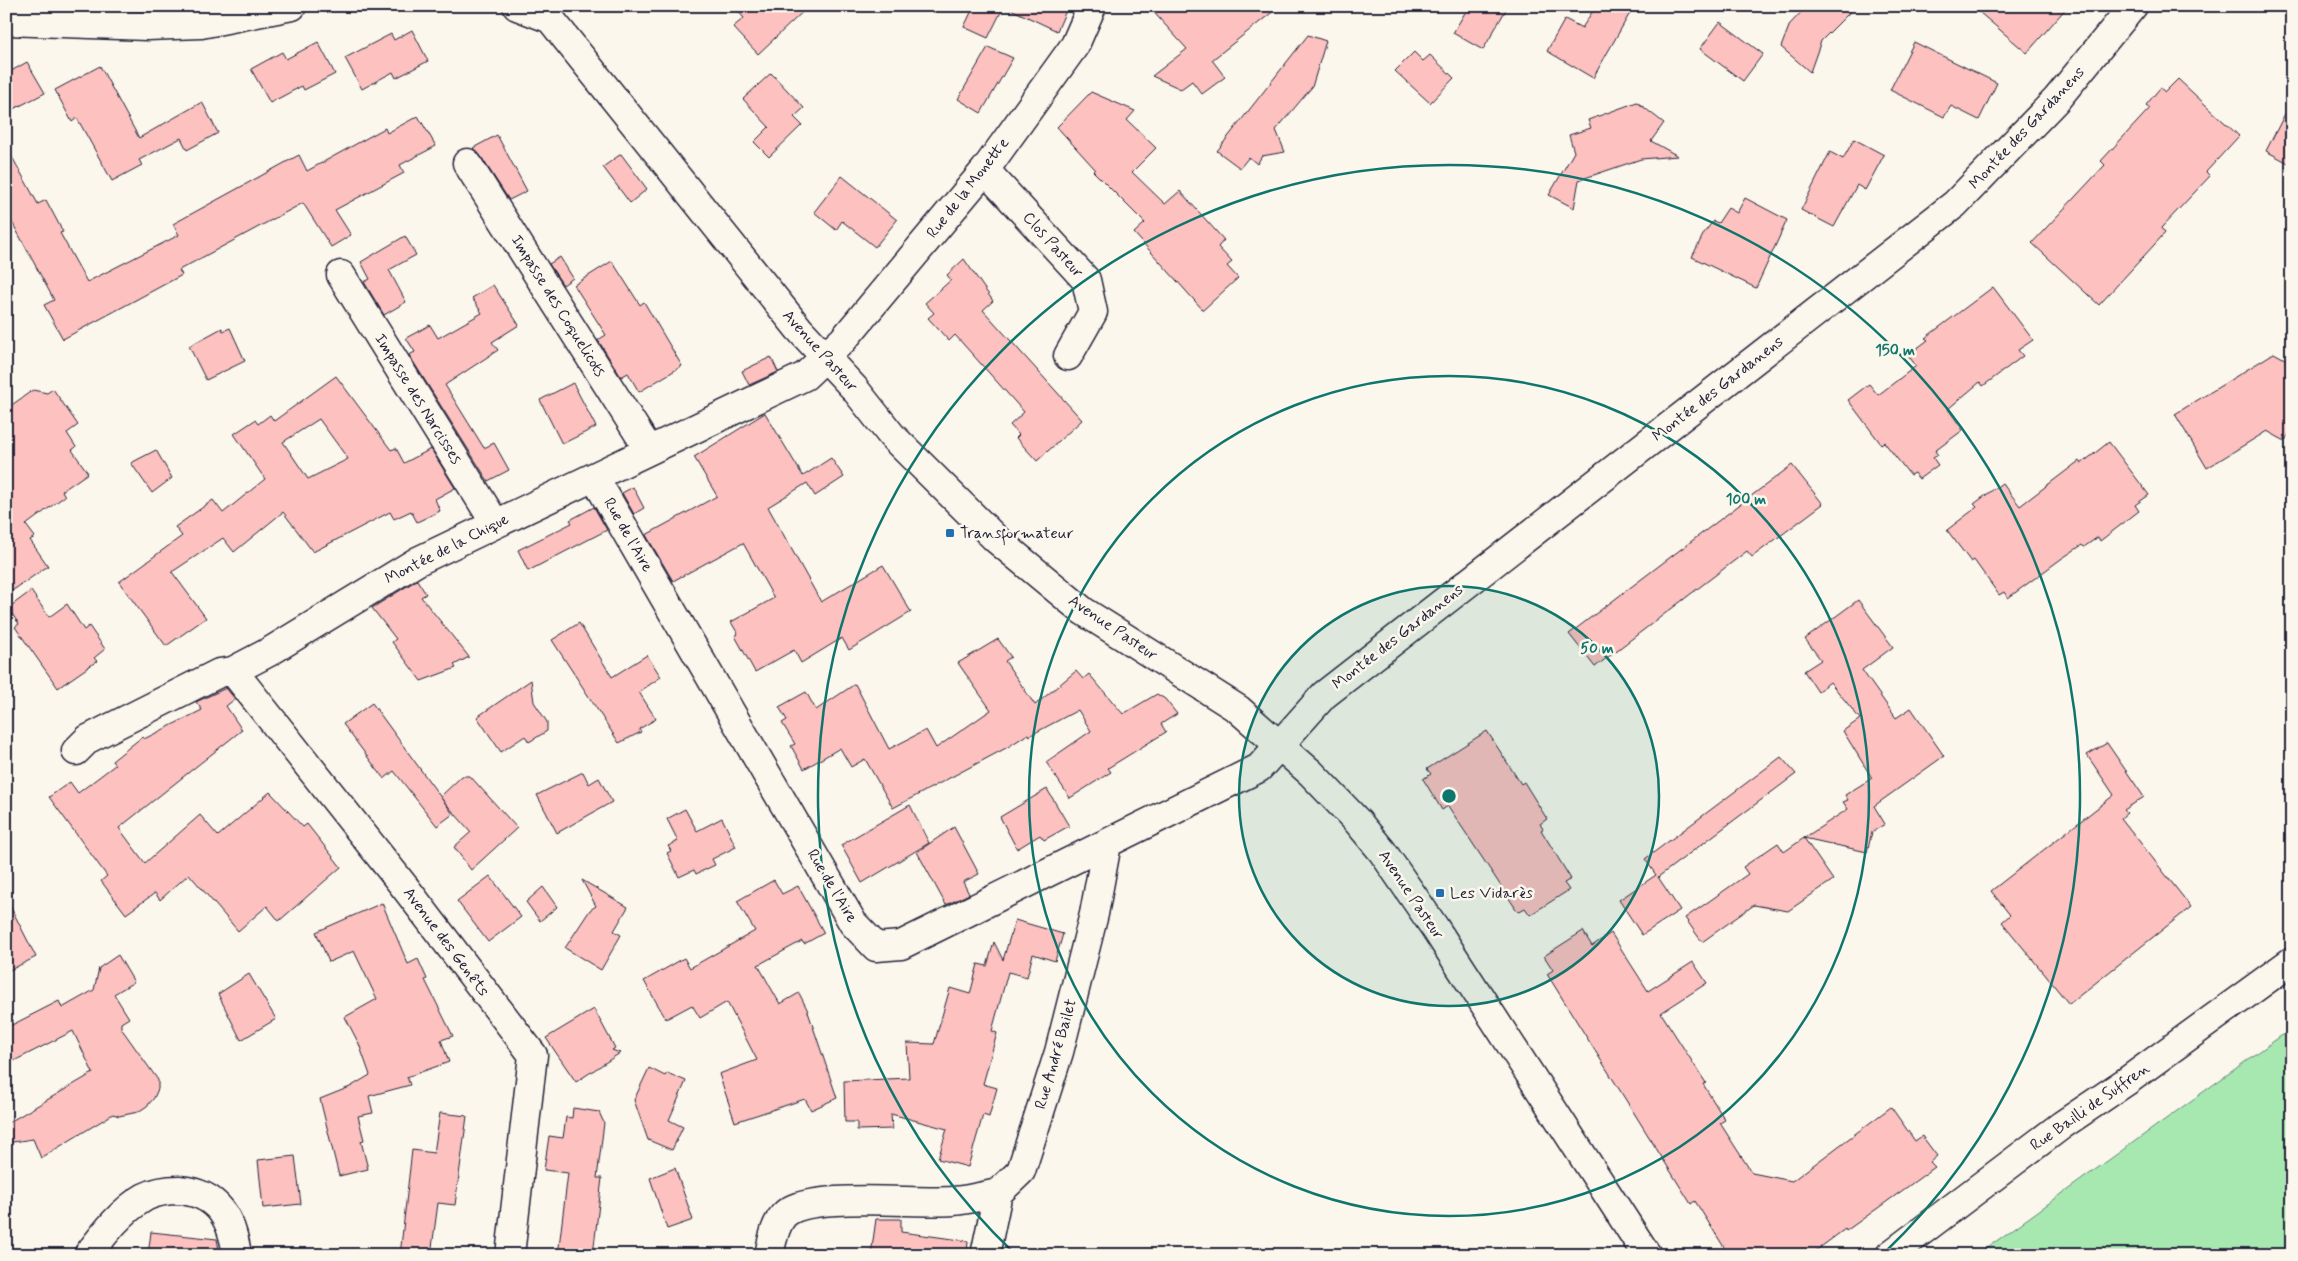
<svg xmlns="http://www.w3.org/2000/svg" width="2298" height="1261" font-family="Mynerve,sans-serif">
  <style>
    .green { fill: #a7e8b1; stroke: #648576 }
    .building { fill: #fdc1bf; stroke: #22223b; fill-rule: evenodd }
    .lines { fill: none; stroke-linecap: round; stroke-linejoin: round }
    .minor-casing { stroke: #22223b; stroke-width: 31 }
    .minor { stroke: #fbf7ec; stroke-width: 28 }
    .ring { fill: none; stroke: #0f766e; stroke-width: 2.5 }
    .poi-dot { fill: #1f6fb2; stroke: #fbf7ec; stroke-width: 2 }
    .labels { text-anchor: middle; dominant-baseline: central; stroke-width: 5; stroke-linejoin: round; paint-order: stroke }
    .street-label { font-size: 16px; fill: #22223b; stroke: #fbf7ec }
    .poi-label { font-size: 16px; fill: #22223b; stroke: #fbf7ec; text-anchor: start }
    .centre { fill: #0f766e; stroke: #fbf7ec; stroke-width: 2.5 }
    .ring-label { font-size: 15px; text-anchor: middle; font-weight: bold; fill: #0f766e; stroke: #fbf7ec; stroke-width: 5; stroke-linejoin: round; paint-order: stroke }
  </style>
  <rect width="100%" height="100%" fill="#fbf7ec"/>
  <filter id="ink" filterUnits="userSpaceOnUse"><feTurbulence type="fractalNoise" baseFrequency=".02" numOctaves="2"/><feDisplacementMap in="SourceGraphic" scale="10" xChannelSelector="R" yChannelSelector="G"/><feConvolveMatrix kernelMatrix="1 2 1 2 8 2 1 2 1" color-interpolation-filters="sRGB"/></filter>
  <g filter="url(#ink)">
    <!-- green -->
    <path class="green" d="M 2292,1028 L 2292,1255 L 1977,1255 Z"/>
    <!-- building -->
    <path class="building" d="M 733,6 L 809,6 L 758,54 L 733,27 L 744,18 Z
      M 974,6 L 1068,6 L 1057,31 L 1004,6 L 988,38 L 964,27 Z
      M 1148,6 L 1280,6 L 1212,60 L 1225,77 L 1202,94 L 1192,81 L 1181,89 L 1152,76 L 1187,49 Z
      M 1469,6 L 1508,6 L 1483,50 L 1453,33 Z
      M 1596,6 L 1634,6 L 1593,78 L 1547,51 L 1565,19 L 1582,28 Z
      M 1807,6 L 1856,6 L 1821,41 L 1810,72 L 1781,47 L 1790,24 Z
      M 1972,6 L 2068,6 L 2027,53 Z
      M 1720,22 L 1763,54 L 1743,81 L 1700,49 Z
      M 412,30 L 428,61 L 396,78 L 393,72 L 362,89 L 345,58 L 391,34 L 394,40 Z
      M 1308,35 L 1326,41 L 1312,87 L 1276,130 L 1285,152 L 1262,156 L 1257,164 L 1249,157 L 1240,168 L 1217,151 Z
      M 318,42 L 335,74 L 304,90 L 302,86 L 270,103 L 251,69 L 282,52 L 286,59 Z
      M 1914,42 L 1997,83 L 1979,120 L 1951,106 L 1944,117 L 1890,90 Z
      M 988,47 L 1013,58 L 981,113 L 958,99 Z
      M 1414,52 L 1423,61 L 1430,55 L 1454,78 L 1430,103 L 1395,71 Z
      M 27,62 L 45,93 L 6,113 L 6,74 Z
      M 100,66 L 139,138 L 202,102 L 218,133 L 187,150 L 181,138 L 139,160 L 142,165 L 112,181 L 77,118 L 72,122 L 55,90 Z
      M 771,73 L 804,108 L 794,117 L 802,125 L 769,157 L 754,142 L 769,127 L 743,99 Z
      M 2178,79 L 2239,136 L 2206,172 L 2210,176 L 2161,228 L 2165,233 L 2099,305 L 2032,243 L 2105,165 L 2101,161 L 2150,108 L 2146,105 L 2160,88 L 2165,92 Z
      M 1091,92 L 1135,111 L 1127,120 L 1156,148 L 1132,172 L 1165,204 L 1180,191 L 1224,240 L 1218,247 L 1232,262 L 1227,266 L 1238,278 L 1203,310 L 1134,233 L 1145,223 L 1093,171 L 1095,169 L 1057,127 Z
      M 2292,100 L 2292,165 L 2266,151 Z
      M 1637,102 L 1664,123 L 1651,141 L 1678,156 L 1641,159 L 1579,180 L 1574,208 L 1549,195 L 1574,152 L 1569,135 L 1591,128 L 1588,120 Z
      M 418,116 L 436,146 L 400,165 L 404,173 L 335,210 L 351,235 L 331,247 L 303,203 L 179,270 L 182,275 L 63,339 L 44,305 L 54,300 L 6,211 L 6,146 L 38,204 L 46,200 L 63,232 L 60,233 L 87,282 L 179,235 L 173,224 L 299,155 L 307,171 L 385,128 L 387,133 Z
      M 497,135 L 527,191 L 509,200 L 480,155 L 473,148 Z
      M 1854,139 L 1884,155 L 1865,190 L 1857,185 L 1834,227 L 1801,210 L 1830,152 L 1843,159 Z
      M 621,154 L 647,189 L 630,203 L 603,167 Z
      M 842,176 L 897,220 L 875,247 L 842,221 L 836,230 L 814,212 Z
      M 1745,198 L 1787,220 L 1756,288 L 1692,257 L 1704,233 L 1713,221 L 1718,223 L 1728,208 L 1737,213 Z
      M 405,236 L 416,255 L 389,270 L 406,302 L 384,315 L 364,282 L 370,279 L 361,262 Z
      M 560,257 L 573,278 L 563,285 L 549,264 Z
      M 964,259 L 993,301 L 983,310 L 1082,420 L 1037,461 L 1016,438 L 1019,435 L 1010,425 L 1024,412 L 955,335 L 949,341 L 928,318 L 934,313 L 925,303 L 951,280 L 947,275 Z
      M 612,261 L 640,305 L 644,302 L 682,366 L 639,392 L 628,373 L 621,377 L 598,340 L 606,335 L 574,285 Z
      M 493,285 L 519,325 L 492,342 L 498,350 L 445,385 L 484,448 L 494,443 L 509,470 L 488,481 L 409,355 L 415,352 L 406,338 L 430,325 L 438,338 L 482,313 L 472,298 Z
      M 1993,287 L 2033,340 L 2018,350 L 2023,356 L 1983,386 L 1980,382 L 1948,409 L 1963,430 L 1935,451 L 1938,455 L 1933,458 L 1938,465 L 1919,479 L 1914,473 L 1910,475 L 1884,442 L 1881,444 L 1848,400 L 1869,384 L 1878,395 L 1916,366 L 1908,355 L 1928,340 L 1925,338 Z
      M 222,328 L 223,331 L 230,328 L 245,361 L 206,380 L 189,346 Z
      M 2274,353 L 2292,363 L 2292,428 L 2285,441 L 2267,431 L 2207,468 L 2175,414 Z
      M 771,357 L 778,372 L 749,385 L 742,371 Z
      M 336,376 L 391,450 L 396,448 L 404,463 L 431,449 L 455,488 L 435,499 L 440,511 L 417,522 L 411,511 L 394,519 L 390,512 L 313,552 L 283,512 L 234,552 L 223,538 L 172,572 L 206,618 L 166,646 L 119,582 L 182,536 L 175,527 L 213,500 L 223,513 L 265,479 L 234,434 L 255,420 L 258,424 L 270,415 L 274,421 ZM 319,419 L 348,459 L 308,479 L 283,442 Z
      M 573,383 L 596,427 L 562,444 L 540,400 Z
      M 53,389 L 78,425 L 67,433 L 76,447 L 72,450 L 88,473 L 62,491 L 65,496 L 26,525 L 35,537 L 30,540 L 48,566 L 6,595 L 6,409 L 33,390 L 47,393 Z
      M 765,413 L 803,476 L 831,458 L 844,477 L 815,496 L 807,483 L 768,507 L 821,602 L 883,565 L 911,612 L 849,650 L 842,638 L 801,663 L 794,650 L 755,672 L 735,636 L 738,634 L 731,622 L 774,598 L 743,543 L 673,581 L 646,535 L 717,496 L 694,457 Z
      M 2109,442 L 2149,495 L 2135,505 L 2139,511 L 2100,541 L 2098,537 L 2084,547 L 2082,545 L 2061,559 L 2008,598 L 2004,592 L 1999,595 L 1974,560 L 1971,562 L 1947,530 L 1977,507 L 1974,504 L 2002,483 L 2020,506 L 2079,461 L 2081,464 Z
      M 156,450 L 172,478 L 152,493 L 131,463 Z
      M 1792,465 L 1823,504 L 1752,557 L 1747,551 L 1595,667 L 1569,634 Z
      M 633,487 L 644,508 L 634,514 L 622,493 Z
      M 594,507 L 607,530 L 528,571 L 518,550 L 572,523 L 570,520 Z
      M 417,580 L 426,594 L 421,597 L 469,657 L 454,665 L 456,668 L 421,681 L 392,642 L 396,639 L 372,608 Z
      M 31,591 L 49,617 L 67,604 L 84,630 L 89,626 L 105,649 L 94,658 L 97,661 L 58,688 L 15,627 L 19,624 L 8,608 Z
      M 1858,600 L 1893,647 L 1862,670 L 1896,718 L 1911,708 L 1944,756 L 1874,806 L 1885,824 L 1872,832 L 1867,852 L 1804,838 L 1848,809 L 1843,802 L 1848,800 L 1845,795 L 1872,778 L 1843,731 L 1860,719 L 1830,682 L 1818,692 L 1804,671 L 1821,660 L 1805,639 Z
      M 579,623 L 612,677 L 647,655 L 661,677 L 639,692 L 656,719 L 639,729 L 641,732 L 619,743 L 552,640 Z
      M 998,639 L 1011,657 L 1005,661 L 1035,705 L 1076,671 L 1083,679 L 1089,674 L 1123,714 L 1157,694 L 1165,699 L 1177,714 L 1161,724 L 1166,732 L 1108,768 L 1111,772 L 1070,798 L 1046,762 L 1091,731 L 1078,710 L 1029,736 L 1028,734 L 1008,747 L 893,808 L 865,759 L 851,767 L 840,748 L 804,769 L 791,746 L 795,744 L 782,723 L 787,720 L 779,707 L 806,692 L 816,710 L 855,684 L 889,749 L 926,730 L 936,748 L 991,710 L 958,663 Z
      M 531,680 L 534,702 L 547,722 L 547,731 L 529,742 L 525,736 L 501,752 L 477,717 Z
      M 226,688 L 235,699 L 226,706 L 242,730 L 119,828 L 145,863 L 200,815 L 218,836 L 270,792 L 303,827 L 307,824 L 341,867 L 279,921 L 267,906 L 238,931 L 189,874 L 160,900 L 155,893 L 126,914 L 101,881 L 107,876 L 49,797 L 70,782 L 78,793 L 115,765 L 112,761 L 142,737 L 144,739 L 202,710 L 196,702 Z
      M 372,703 L 453,814 L 437,826 L 394,771 L 384,779 L 343,724 Z
      M 1487,731 L 1521,784 L 1524,782 L 1547,819 L 1540,824 L 1543,829 L 1541,830 L 1571,879 L 1564,883 L 1569,890 L 1530,915 L 1525,908 L 1518,912 L 1448,806 L 1442,810 L 1423,779 L 1431,774 L 1427,769 Z
      M 2107,743 L 2144,797 L 2124,810 L 2127,813 L 2121,818 L 2191,907 L 2069,1004 L 2002,922 L 2010,915 L 1991,891 L 2114,795 L 2087,755 Z
      M 1781,757 L 1796,774 L 1658,877 L 1680,910 L 1642,935 L 1619,900 L 1656,875 L 1645,859 Z
      M 583,772 L 589,784 L 599,778 L 612,802 L 557,833 L 537,795 Z
      M 462,776 L 470,776 L 517,828 L 471,870 L 454,847 L 471,832 L 440,797 Z
      M 1047,789 L 1069,826 L 1044,840 L 1040,835 L 1017,849 L 1000,817 Z
      M 910,805 L 929,843 L 862,883 L 841,845 Z
      M 685,809 L 697,831 L 722,818 L 736,847 L 712,859 L 715,865 L 696,874 L 694,870 L 679,877 L 667,853 L 671,851 L 668,846 L 678,841 L 667,819 Z
      M 954,827 L 979,874 L 963,882 L 969,894 L 946,905 L 917,852 Z
      M 1804,838 L 1833,880 L 1788,911 L 1754,905 L 1702,942 L 1685,918 L 1748,874 L 1743,867 L 1778,843 L 1784,852 Z
      M 490,876 L 521,917 L 488,942 L 457,901 Z
      M 582,880 L 628,907 L 614,931 L 621,935 L 601,970 L 565,948 L 590,910 L 596,906 Z
      M 774,880 L 782,894 L 798,886 L 824,933 L 804,944 L 802,941 L 758,965 L 780,1004 L 799,993 L 807,1009 L 837,1098 L 811,1110 L 805,1099 L 735,1122 L 719,1074 L 757,1060 L 727,1002 L 700,1018 L 692,1005 L 666,1019 L 644,981 L 684,958 L 690,968 L 755,931 L 737,901 Z
      M 543,887 L 557,907 L 540,921 L 526,902 Z
      M 6,898 L 36,957 L 6,972 Z
      M 382,903 L 408,964 L 418,959 L 427,979 L 425,980 L 453,1036 L 441,1040 L 449,1062 L 407,1077 L 410,1085 L 369,1096 L 373,1113 L 358,1116 L 364,1140 L 361,1141 L 368,1169 L 339,1176 L 320,1099 L 350,1087 L 370,1075 L 359,1044 L 345,1017 L 377,999 L 354,951 L 329,962 L 316,932 Z
      M 1015,920 L 1063,934 L 1055,961 L 1033,954 L 1027,977 L 1008,972 L 992,1031 L 997,1033 L 983,1084 L 997,1088 L 989,1117 L 983,1115 L 968,1167 L 938,1159 L 947,1129 L 891,1114 L 892,1129 L 857,1130 L 857,1122 L 845,1122 L 844,1081 L 909,1078 L 907,1043 L 934,1044 L 950,988 L 970,994 L 978,964 L 987,966 L 994,942 L 1003,960 Z
      M 1583,931 L 1592,946 L 1611,933 L 1648,991 L 1693,962 L 1707,983 L 1661,1013 L 1706,1083 L 1703,1084 L 1725,1120 L 1720,1123 L 1752,1173 L 1792,1181 L 1891,1107 L 1915,1141 L 1922,1136 L 1937,1156 L 1930,1162 L 1935,1167 L 1846,1231 L 1845,1229 L 1810,1255 L 1740,1255 L 1727,1252 L 1695,1201 L 1691,1204 L 1547,974 L 1553,970 L 1544,956 Z
      M 118,955 L 134,982 L 114,994 L 129,1018 L 121,1023 L 121,1028 L 158,1080 L 158,1089 L 154,1098 L 147,1106 L 138,1112 L 119,1116 L 113,1114 L 41,1158 L 33,1139 L 6,1143 L 6,1124 L 93,1073 L 73,1031 L 6,1065 L 6,1028 L 59,1001 L 62,1008 L 94,990 L 99,968 Z
      M 249,974 L 276,1019 L 241,1040 L 218,994 Z
      M 594,1009 L 615,1048 L 612,1050 L 620,1053 L 576,1082 L 546,1038 Z
      M 649,1068 L 665,1076 L 667,1073 L 686,1081 L 669,1120 L 683,1127 L 672,1150 L 648,1140 L 634,1100 Z
      M 573,1108 L 599,1112 L 604,1123 L 597,1178 L 602,1178 L 593,1255 L 558,1255 L 568,1173 L 544,1170 L 549,1136 L 563,1138 L 566,1117 L 572,1118 Z
      M 440,1113 L 467,1116 L 455,1205 L 438,1203 L 431,1255 L 400,1255 L 412,1150 L 434,1153 Z
      M 295,1156 L 301,1204 L 263,1208 L 258,1160 Z
      M 675,1168 L 693,1220 L 667,1229 L 650,1178 Z
      M 876,1219 L 901,1219 L 901,1232 L 968,1241 L 967,1255 L 871,1255 Z
      M 151,1232 L 217,1239 L 220,1255 L 148,1255 Z"/>
    <g class="lines">
      <defs>
        <path id="minor" d="M 517,6 L 548,18
          M 540,6 L 799,329 L 854,388 L 892,436 L 996,539 L 1083,611 L 1238,709 L 1311,773 L 1357,821 L 1382,851 L 1435,928 L 1647,1255
          M 6,21 L 147,26 L 201,24 L 292,6
          M 467,163 L 649,450
          M 985,170 L 1086,280 L 1093,312 L 1068,356
          M 341,275 L 495,523
          M 595,478 L 853,923 L 876,947 L 901,945 L 1259,768 L 1324,695 L 1955,204 L 2056,100 L 2133,6
          M 233,671 L 407,890 L 533,1055 L 510,1255
          M 76,751 L 88,739 L 219,673 L 233,671 L 269,652 L 418,561 L 805,376 L 843,340 L 985,170 L 1075,45 L 1092,6
          M 88,1255 C 104,1234 122,1210 145,1197 C 155,1192 168,1190 179,1190 C 218,1193 232,1219 237,1255
          M 769,1255 C 772,1242 775,1222 786,1213 C 811,1192 916,1204 953,1201 C 968,1200 983,1196 998,1193
          M 985,1255 L 998,1193 L 1021,1171 L 1059,1052 L 1094,914 L 1107,844
          M 1890,1255 L 2062,1125 L 2127,1081 L 2292,961"/>
      </defs>
      <!-- minor casing -->
      <use href="#minor" class="minor-casing"/>
      <!-- minor -->
      <use href="#minor" class="minor"/>
    </g>
  </g>
  <!-- distance rings -->
  <circle cx="1449" cy="796" r="210" fill="#0f766e" fill-opacity=".12"/>
  <g class="ring">
    <circle cx="1449" cy="796" r="210"/>
    <circle cx="1449" cy="796" r="420"/>
    <path d="M1015 1254A631 631 0 1 1 1883 1254"/>
  </g>
  <!-- markers -->
  <g class="poi-dot">
    <rect x="945" y="528" width="10" height="10" rx="2.5"/>
    <rect x="1435" y="888" width="10" height="10" rx="2.5"/>
  </g>
  <g class="labels">
    <!-- street labels -->
    <g class="street-label">
      <text transform="translate(2027 128) rotate(-47)">Montée des Gardanens</text>
      <text transform="translate(968 188) rotate(-52)">Rue de la Monette</text>
      <text transform="translate(1053 245) rotate(48)">Clos Pasteur</text>
      <text transform="translate(558 306) rotate(58)">Impasse des Coquelicots</text>
      <text transform="translate(820 351) rotate(48)">Avenue Pasteur</text>
      <text transform="translate(1718 389) rotate(-38)">Montée des Gardanens</text>
      <text transform="translate(418 399) rotate(58)">Impasse des Narcisses</text>
      <text transform="translate(628 535) rotate(60)">Rue de l'Aire</text>
      <text transform="translate(447 549) rotate(-27)">Montée de la Chique</text>
      <text transform="translate(1113 628) rotate(34)">Avenue Pasteur</text>
      <text transform="translate(1398 637) rotate(-38)">Montée des Gardanens</text>
      <text transform="translate(832 886) rotate(59)">Rue de l'Aire</text>
      <text transform="translate(1411 895) rotate(56)">Avenue Pasteur</text>
      <text transform="translate(446 942) rotate(53)">Avenue des Genêts</text>
      <text transform="translate(1056 1054) rotate(-74)">Rue André Bailet</text>
      <text transform="translate(2090 1107) rotate(-35)">Rue Bailli de Suffren</text>
    </g>
    <!-- poi labels -->
    <g class="poi-label">
      <text x="960" y="533">Transformateur</text>
      <text x="1450" y="893">Les Vidarès</text>
    </g>
  </g>
  <circle cx="1449" cy="796" r="8" class="centre"/>
  <g class="ring-label">
    <text x="1895" y="355">150 m</text>
    <text x="1746" y="504">100 m</text>
    <text x="1597" y="653">50 m</text>
  </g>
  <!-- margin -->
  <rect width="2298" height="1261" fill="none" stroke="#fbf7ec" stroke-width="25"/>
  <rect x="12" y="12" width="2273" height="1236" fill="none" stroke="#22223b" stroke-width="2" filter="url(#ink)"/>
</svg>
